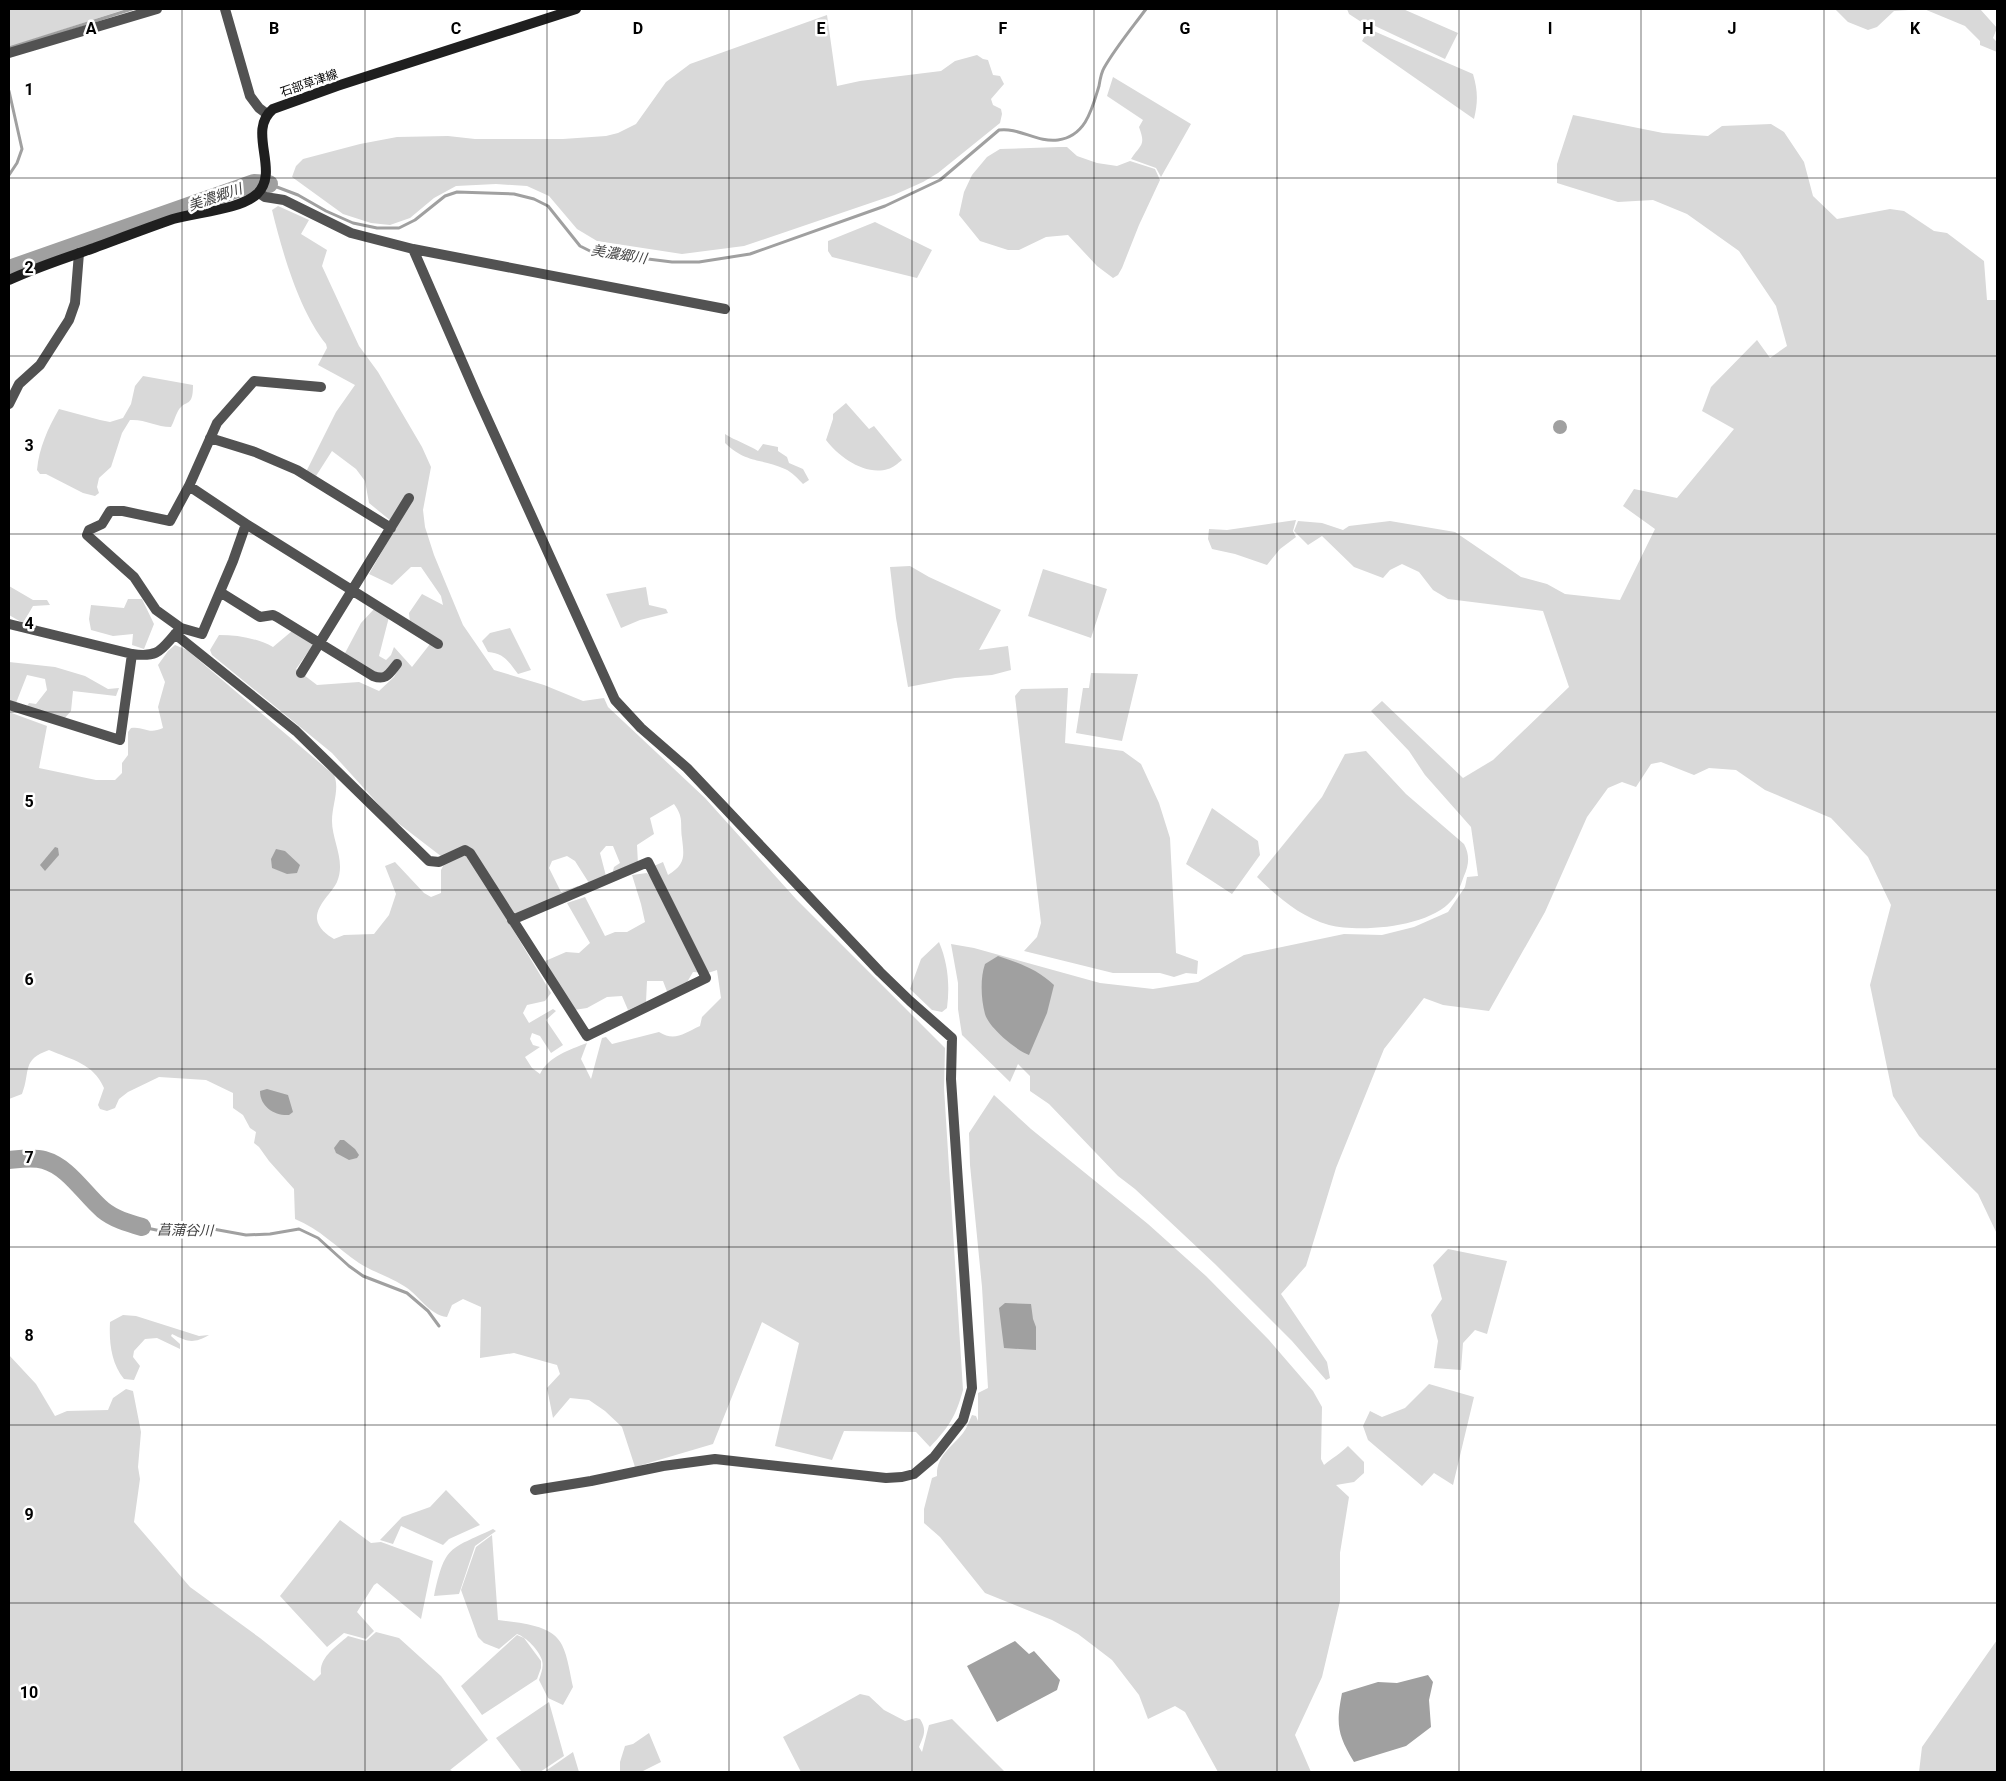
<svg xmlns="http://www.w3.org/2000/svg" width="2006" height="1781" font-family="Roboto,'Noto Sans JP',sans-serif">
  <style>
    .green { fill: #d9d9d9; fill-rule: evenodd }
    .water { fill: #a0a0a0 }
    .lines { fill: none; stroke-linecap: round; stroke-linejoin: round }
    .stream { stroke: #a0a0a0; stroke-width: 3 }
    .river { stroke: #a0a0a0; stroke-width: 18 }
    .minor { stroke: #525252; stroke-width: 10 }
    .secondary { stroke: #1f1f1f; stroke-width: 10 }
    .grid { fill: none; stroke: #000; stroke-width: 1; stroke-opacity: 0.55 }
    .labels { text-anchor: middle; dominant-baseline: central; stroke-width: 5; stroke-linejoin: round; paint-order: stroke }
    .street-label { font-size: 12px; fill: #000; stroke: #fff }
    .water-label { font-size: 14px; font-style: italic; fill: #414141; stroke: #fff }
    .grid-label { font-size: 16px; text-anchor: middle; font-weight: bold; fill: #000; stroke: #fff; stroke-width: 5; stroke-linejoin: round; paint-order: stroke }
  </style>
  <rect width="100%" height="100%" fill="#fff"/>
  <!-- green -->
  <path class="green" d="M 9,9 L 126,9 L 9,47 Z
    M 1347,9 L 1403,9 L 1458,33 L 1445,59 L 1373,25 L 1369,27 L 1349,14 Z
    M 1835,9 L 1980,9 L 1997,28 L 1993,38 L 1997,42 L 1997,52 L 1980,45 L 1980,41 L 1965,26 L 1924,9 L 1894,11 L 1877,27 L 1868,30 L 1848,22 Z
    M 827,15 L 837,86 L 860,81 L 941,71 L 955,61 L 977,55 L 983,59 L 988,60 L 993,75 L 1000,76 L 1004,84 L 991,99 L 993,105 L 1001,109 L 1002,114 L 1000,123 L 938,173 L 923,182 L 894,195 L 744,246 L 682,254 L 597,241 L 577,229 L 549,196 L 527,186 L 496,184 L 456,186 L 434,198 L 410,218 L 390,225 L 371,223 L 343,214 L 292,177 L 296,166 L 303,159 L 360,144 L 397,137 L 448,136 L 475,139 L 563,139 L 606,136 L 618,133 L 636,124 L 666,82 L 690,64 Z
    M 1369,29 L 1473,74 C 1478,91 1478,102 1474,119 L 1362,41 Z
    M 1113,77 L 1191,124 L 1161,177 L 1156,168 L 1131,159 C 1141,144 1146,146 1139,127 L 1143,120 L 1107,96 Z
    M 1573,115 L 1663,133 L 1708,136 L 1722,126 L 1771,124 L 1784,132 L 1804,162 L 1813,196 L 1837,219 L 1890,209 L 1904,211 L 1934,231 L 1947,233 L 1984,261 L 1987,300 L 1997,300 L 1997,1234 L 1978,1194 L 1919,1136 L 1893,1096 L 1870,985 L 1891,905 L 1868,857 L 1831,818 L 1765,790 L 1736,770 L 1709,768 L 1694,775 L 1661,762 L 1651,764 L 1636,787 L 1622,782 L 1608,788 L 1587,817 L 1545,912 L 1489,1011 L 1443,1005 L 1424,998 L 1384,1049 L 1336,1168 L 1306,1266 L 1281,1294 L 1327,1362 L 1330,1378 L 1326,1380 L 1292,1341 L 1215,1264 L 1135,1189 L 1118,1176 L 1049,1104 L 1030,1091 L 1030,1076 L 1018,1064 L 1010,1082 L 962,1035 L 958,1009 L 958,983 L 951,944 L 974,948 L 1100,983 L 1153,989 L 1198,982 L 1244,955 L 1344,934 L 1382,935 L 1414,927 L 1448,912 L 1465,887 L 1467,877 L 1478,876 L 1471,827 L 1425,775 L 1409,751 L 1371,711 L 1382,701 L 1463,778 L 1493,760 L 1569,687 L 1543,611 L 1448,599 L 1433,590 L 1419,572 L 1402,564 L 1390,570 L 1383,578 L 1354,567 L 1322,536 L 1308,545 L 1294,531 L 1298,521 L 1322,523 L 1343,530 L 1349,526 L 1390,521 L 1455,532 L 1521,577 L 1547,584 L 1565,594 L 1620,600 L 1655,529 L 1623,506 L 1634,489 L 1677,498 L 1734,429 L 1702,411 L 1711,387 L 1757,340 L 1770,358 L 1787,346 L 1776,306 L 1739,251 L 1687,214 L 1653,200 L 1618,202 L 1557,183 L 1557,164 Z
    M 1059,147 L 1067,147 L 1077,156 L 1097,163 L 1117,166 L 1130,161 L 1155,169 L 1160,180 L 1139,225 L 1122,268 L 1118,275 L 1113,278 L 1097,266 L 1068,235 L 1046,237 L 1019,250 L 1008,250 L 980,241 L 959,215 L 964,192 L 972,175 L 987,157 L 1000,149 Z
    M 278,206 L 309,220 L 301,234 L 327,250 L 322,266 L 359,346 L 378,372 L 422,447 L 431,467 L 423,510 L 425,527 L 434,555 L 463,625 L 494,670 L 544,685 L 583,701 L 604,698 L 608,707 L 705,798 L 796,899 L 945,1048 L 944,1088 L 963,1390 C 956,1416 949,1427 930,1447 L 916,1432 L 844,1431 L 832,1460 L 775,1446 L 799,1343 L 762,1322 L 713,1444 L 635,1467 L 622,1427 L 605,1411 L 589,1400 L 570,1398 L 553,1418 L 547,1388 L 560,1374 L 557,1365 L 514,1353 L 480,1358 L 481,1307 L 463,1299 L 452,1305 L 447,1317 C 429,1315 419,1295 404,1286 C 390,1277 373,1272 359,1263 C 337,1248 320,1229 295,1219 L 294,1189 L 269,1161 L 259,1147 L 254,1143 L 256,1132 L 250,1128 L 243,1115 L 233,1108 L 233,1093 L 206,1080 L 159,1077 L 128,1092 L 119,1099 L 115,1108 L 107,1111 L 100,1109 L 98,1105 L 104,1088 C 93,1063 72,1060 49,1050 C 21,1060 31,1071 22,1094 L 9,1099 L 9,712 L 47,726 L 39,768 L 96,780 L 115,780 L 122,773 L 122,763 L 128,755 L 128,732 L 131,728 C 144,726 148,735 163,728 L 158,707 L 165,682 L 158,665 L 168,651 L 175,645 L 187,650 L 334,775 C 340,789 332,805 332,821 C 332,841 346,861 337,882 C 332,893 316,905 317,919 C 318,928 327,935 334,939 L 344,935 L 374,934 L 389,915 L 396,894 L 385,866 L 395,862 L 424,893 L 431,897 L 441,893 L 441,870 L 446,860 L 390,817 L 332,753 L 212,655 L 210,650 L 219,635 C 237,635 257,638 273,647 L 292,631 L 313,645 L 296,669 L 317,685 L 359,682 L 379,691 L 394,677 L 401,665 L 381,676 L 344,655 L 361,623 L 375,608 L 389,617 L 379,656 L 386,660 L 391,655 L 394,647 L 412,667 L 430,644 L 410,623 L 409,613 L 422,594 L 443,605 L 441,596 L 421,567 L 411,567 L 392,585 L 369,574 L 403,515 L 391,521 L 369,503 L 365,481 L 356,469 L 332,451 L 316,476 L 306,472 L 336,412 L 355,385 L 318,365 L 327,348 L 326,344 C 299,311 282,251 272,210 ZM 674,804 C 684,818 680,822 682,838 C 684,856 686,864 668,875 L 663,862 L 654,866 L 656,883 L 647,873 L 632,875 L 641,904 L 645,922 L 627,932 L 615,932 L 605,936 L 585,897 L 567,903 L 590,943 L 579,953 L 566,952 L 543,962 L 574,1010 L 587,1008 L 607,997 L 622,996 L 628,1010 L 646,1002 L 647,981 L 663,981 L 668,994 L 686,984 L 693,972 L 708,973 L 717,970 L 721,998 L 702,1017 L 700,1026 C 684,1033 675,1042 659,1032 L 612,1044 L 606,1037 L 602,1038 L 591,1079 L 581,1059 L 587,1043 C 569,1050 549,1056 540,1074 L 532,1068 L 525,1057 L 540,1047 L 533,1045 L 530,1039 L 532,1033 L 540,1036 L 551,1053 L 563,1045 L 546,1020 L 556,1011 L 553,1009 L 529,1023 L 523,1013 L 527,1005 L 545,1001 L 551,993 L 506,918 L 580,889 L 578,886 L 561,892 L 549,868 L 552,861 L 567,856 L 575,861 L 589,883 L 606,876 L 600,853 L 606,846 L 613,846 L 620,863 L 614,867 L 612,875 L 638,864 L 637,845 L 654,834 L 650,818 Z
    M 875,222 L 932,250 L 917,278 L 832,257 L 828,251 L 828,241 Z
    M 143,376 L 193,385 C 193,409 186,398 178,411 C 175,416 174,422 171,427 C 156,427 145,419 130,420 L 122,433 L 111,467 L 99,478 L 97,487 L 99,493 L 95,496 L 83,493 L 46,474 L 40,474 L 37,470 C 39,448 48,428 59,409 L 100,420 L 110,422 L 123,418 L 131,404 L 135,386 Z
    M 846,403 L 869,429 L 874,426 L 902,460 C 898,463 893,468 888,469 C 865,476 839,457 826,440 L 833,419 L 833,414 Z
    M 725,434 C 736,441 747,444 758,451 L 763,444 L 778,447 L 778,451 L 787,457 L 789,463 L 803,469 L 809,480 L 803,484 C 798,479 792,472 785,469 C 761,458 747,464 725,443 Z
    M 1296,520 L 1293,531 L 1296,537 L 1280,549 L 1267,565 L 1235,554 L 1212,549 L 1208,539 L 1209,529 L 1227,530 Z
    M 910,566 L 929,577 L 1001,610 L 979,650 L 1008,646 L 1011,670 L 992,675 L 955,678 L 908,687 L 896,618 L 890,567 Z
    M 1043,569 L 1107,589 L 1091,638 L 1028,616 Z
    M 9,586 L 33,600 L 47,600 L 50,605 L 33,606 L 23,623 L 9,615 Z
    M 646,587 L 649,605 L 666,609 L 668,613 L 640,620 L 621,628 L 606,594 Z
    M 128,599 L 142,599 L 154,624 L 144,649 L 132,645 L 133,634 L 113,636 L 91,630 L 89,619 L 91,605 L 124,608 Z
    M 510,628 L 531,670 L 518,674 C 509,662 504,653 488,652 L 482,641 L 490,633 Z
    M 9,662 L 55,667 L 85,676 L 108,689 L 119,688 L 116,696 L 73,691 L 71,711 L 63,720 L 26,708 L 29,703 L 36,704 L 47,690 L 45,679 L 27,675 L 16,703 L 9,701 Z
    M 1091,673 L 1138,674 L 1122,741 L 1076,733 L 1083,688 L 1089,688 Z
    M 1068,688 L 1065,743 L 1123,751 L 1141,764 L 1159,803 L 1170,838 L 1176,953 L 1198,961 L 1197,974 L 1186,973 L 1174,977 L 1160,973 L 1113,973 L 1024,951 L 1037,937 L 1041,923 L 1015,696 L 1021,689 Z
    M 1366,751 L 1406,794 L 1464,844 C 1470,855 1469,865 1464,876 C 1461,884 1458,894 1452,900 C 1430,927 1361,933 1329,925 C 1300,917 1278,897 1257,877 L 1322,797 L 1345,754 Z
    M 1212,808 L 1258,841 L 1260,855 L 1232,894 L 1186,864 Z
    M 939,942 C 948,963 950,985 947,1008 L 942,1012 L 932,1010 L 910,989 L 921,959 Z
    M 994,1095 L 1031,1129 L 1148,1224 L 1206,1276 L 1269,1340 L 1313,1391 L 1322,1407 L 1321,1459 L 1324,1465 C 1332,1458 1340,1454 1348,1446 L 1364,1462 L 1364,1473 L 1354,1482 L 1336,1485 L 1349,1497 L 1340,1553 L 1340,1601 L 1322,1677 L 1295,1735 L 1311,1772 L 1218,1772 L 1185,1712 L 1175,1706 L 1148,1719 L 1139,1695 L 1112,1660 L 1078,1634 L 1052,1620 L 985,1593 L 940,1537 L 924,1523 L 924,1509 L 932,1478 L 937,1476 C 936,1456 952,1447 963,1433 C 967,1428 969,1421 972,1415 L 976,1416 L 978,1421 L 978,1393 L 988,1388 L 982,1287 L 970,1165 L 969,1133 Z
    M 1448,1249 L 1507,1261 L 1487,1334 L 1475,1330 L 1463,1343 L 1461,1370 L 1434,1368 L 1438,1341 L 1431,1315 L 1442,1299 L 1433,1265 Z
    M 123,1315 L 136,1316 L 199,1336 L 209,1335 C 193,1344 188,1342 172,1334 L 171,1336 L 180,1344 L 180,1349 L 157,1338 L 145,1339 L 134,1351 L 133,1357 L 140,1366 L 134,1380 L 124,1379 C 111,1363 109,1342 110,1322 Z
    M 9,1355 L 36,1384 L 55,1416 L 67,1411 L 108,1410 L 113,1398 L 126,1389 L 133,1391 L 141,1432 L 138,1467 L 140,1479 L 134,1522 L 190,1587 L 260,1638 L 314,1681 L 321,1674 C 319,1657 336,1647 348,1636 L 366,1641 L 376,1632 L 399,1638 L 441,1676 L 488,1740 L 450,1770 L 454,1772 L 9,1772 Z
    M 1429,1384 L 1474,1397 L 1453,1485 L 1434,1473 L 1422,1486 L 1368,1440 L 1363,1426 L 1370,1411 L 1382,1417 L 1405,1408 Z
    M 446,1490 L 480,1525 L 449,1539 L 443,1545 L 401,1526 L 393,1544 L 380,1540 L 402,1517 L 430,1507 Z
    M 340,1520 L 371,1543 L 381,1542 L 433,1561 L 421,1619 L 377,1583 L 374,1585 L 357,1612 L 374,1631 L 366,1639 L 344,1633 L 327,1647 L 280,1596 Z
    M 493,1529 L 496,1531 L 475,1546 L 459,1594 L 434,1596 C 445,1545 449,1550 493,1529 Z
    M 492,1535 L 498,1620 C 518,1623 552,1624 562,1645 C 568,1657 570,1674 573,1687 L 563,1705 L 548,1698 L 539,1680 C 541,1674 544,1667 542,1660 C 539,1650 526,1637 517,1634 L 499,1649 L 484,1643 L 478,1637 L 461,1590 L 476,1547 Z
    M 517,1635 L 524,1638 L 541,1661 L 541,1668 L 537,1679 L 482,1715 L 461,1686 Z
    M 1997,1640 L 1997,1772 L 1919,1772 L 1922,1747 Z
    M 860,1694 L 869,1696 L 884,1710 L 905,1721 L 916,1718 L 920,1719 C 927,1730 924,1735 919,1747 L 922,1752 L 929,1725 L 952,1719 L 1005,1772 L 801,1772 L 783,1737 Z
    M 549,1702 L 564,1756 L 540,1772 L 522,1772 L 496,1738 Z
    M 649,1733 L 661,1762 L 641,1772 L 620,1772 L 620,1762 L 625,1746 L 633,1744 Z
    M 573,1752 L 579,1772 L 544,1772 Z"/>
  <!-- water -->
  <path class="water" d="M1553 427a7 7 0 1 1 14 0a7 7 0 1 1-14 0Z
    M 55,847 L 58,848 L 59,855 L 45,871 L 40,865 Z
    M 276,849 L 285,851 L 300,865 L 297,873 L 287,874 L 272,868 L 271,859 Z
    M 998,956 C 1019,963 1037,969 1054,985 L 1047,1013 L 1029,1055 C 1016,1050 989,1028 985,1014 C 981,999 980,978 985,964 Z
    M 267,1089 L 288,1095 L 293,1112 L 289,1115 C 275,1116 260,1107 260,1091 Z
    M 340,1140 L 344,1140 L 355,1149 L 359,1155 L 357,1158 L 349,1160 L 336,1153 L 334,1148 Z
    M 1005,1303 L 1031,1304 L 1033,1319 L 1036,1327 L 1036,1350 L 1004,1348 L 999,1308 Z
    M 1015,1641 L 1029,1654 L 1034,1651 L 1060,1680 L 1057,1690 L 997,1722 L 967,1666 Z
    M 1428,1675 L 1433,1682 L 1429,1700 L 1431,1727 L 1406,1746 L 1354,1762 C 1337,1734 1336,1724 1342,1693 L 1378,1682 L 1397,1683 Z"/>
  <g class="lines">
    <!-- stream -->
    <path class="stream" d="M 9,48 L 132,9
      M 9,91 L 22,149 L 17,163 L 9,175
      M 269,184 L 298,195 L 326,211 L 353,223 L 377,228 L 399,228 L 415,220 L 445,196 L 457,192 L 514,194 L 534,199 L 548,206 L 580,246 L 592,252 L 672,262 L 699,262 L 750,254 L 885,206 L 940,180 L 999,130 C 1018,127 1038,143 1058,140 C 1086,136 1092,109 1099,86 C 1100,80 1101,73 1104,68 C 1116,47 1132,28 1146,9
      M 142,1227 L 161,1231 L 202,1227 L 246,1235 L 270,1234 L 299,1229 L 318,1238 L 349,1266 L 363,1276 L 407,1293 L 428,1311 L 439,1326"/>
    <!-- river -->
    <path class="river" d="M 9,269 L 237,189 L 254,183 L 269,184
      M 9,1160 C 20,1159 33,1157 44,1160 C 69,1167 84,1194 103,1210 C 114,1219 128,1223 142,1227"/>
    <!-- minor -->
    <path class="minor" d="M 225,9 L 250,96 L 259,108 L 267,114
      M 9,53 L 157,9
      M 259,193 L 265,197 L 284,200 L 351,233 L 413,249 L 725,309
      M 413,249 L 477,396 L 615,700 L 641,728 L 687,768 L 880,972 L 910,1001 L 952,1038 L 951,1079 L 972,1388 L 963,1420 L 934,1457 L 914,1474 L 902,1477 L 886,1478 L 715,1459 L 663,1466 L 591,1481 L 535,1490
      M 9,404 L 19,384 L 40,365 L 69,320 L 75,303 L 79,253
      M 210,438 L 255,452 L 297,470 L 391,528
      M 189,486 L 217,423 L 254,381 L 321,387
      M 246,524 L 233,561 L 202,634 L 181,628 L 156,610 L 134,577 L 87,535 L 89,530 L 102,524 L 110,511 L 123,511 L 170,521 L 189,486 L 246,524 L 438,644
      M 220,592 L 260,617 L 273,615 L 277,617 L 373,676 C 386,681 389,674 397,664
      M 9,624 L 132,654 C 160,658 161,649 178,631
      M 175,634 L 296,731 L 429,861 L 439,862 L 465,850 L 470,853 L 587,1036 L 706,978 L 648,862 L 512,920
      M 301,673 L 409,498
      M 9,705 L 120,740 L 132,654"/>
    <!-- secondary -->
    <path class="secondary" d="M 9,280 C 37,267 65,258 94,248 C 121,238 147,228 173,219 C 196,212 240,210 257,194 C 281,171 246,131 273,109 L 337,86 L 576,9"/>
  </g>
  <!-- grid -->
  <path class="grid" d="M 182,9 L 182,1772M 365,9 L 365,1772M 547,9 L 547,1772M 729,9 L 729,1772M 912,9 L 912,1772M 1094,9 L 1094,1772M 1277,9 L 1277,1772M 1459,9 L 1459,1772M 1641,9 L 1641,1772M 1824,9 L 1824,1772M 9,178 L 1997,178M 9,356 L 1997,356M 9,534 L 1997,534M 9,712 L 1997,712M 9,890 L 1997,890M 9,1069 L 1997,1069M 9,1247 L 1997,1247M 9,1425 L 1997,1425M 9,1603 L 1997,1603"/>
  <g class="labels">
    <!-- street labels -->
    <g class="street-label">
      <text transform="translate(309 83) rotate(-19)">石部草津線</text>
    </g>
    <!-- water labels -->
    <g class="water-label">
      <text transform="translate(215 197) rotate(-19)">美濃郷川</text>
      <text transform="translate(619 254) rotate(9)">美濃郷川</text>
      <text transform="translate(185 1230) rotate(1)">菖蒲谷川</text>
    </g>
  </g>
  <g class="grid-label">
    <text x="91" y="34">A</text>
    <text x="274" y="34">B</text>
    <text x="456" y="34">C</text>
    <text x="638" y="34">D</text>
    <text x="821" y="34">E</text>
    <text x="1003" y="34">F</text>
    <text x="1185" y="34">G</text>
    <text x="1368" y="34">H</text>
    <text x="1550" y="34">I</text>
    <text x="1732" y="34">J</text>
    <text x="1915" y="34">K</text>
    <text x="29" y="95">1</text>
    <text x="29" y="273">2</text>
    <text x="29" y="451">3</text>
    <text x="29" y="629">4</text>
    <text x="29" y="807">5</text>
    <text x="29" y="985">6</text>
    <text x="29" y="1163">7</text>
    <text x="29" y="1341">8</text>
    <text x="29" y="1520">9</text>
    <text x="29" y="1698">10</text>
  </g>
  <!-- border -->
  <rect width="2006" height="1781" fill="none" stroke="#000000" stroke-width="20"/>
</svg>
